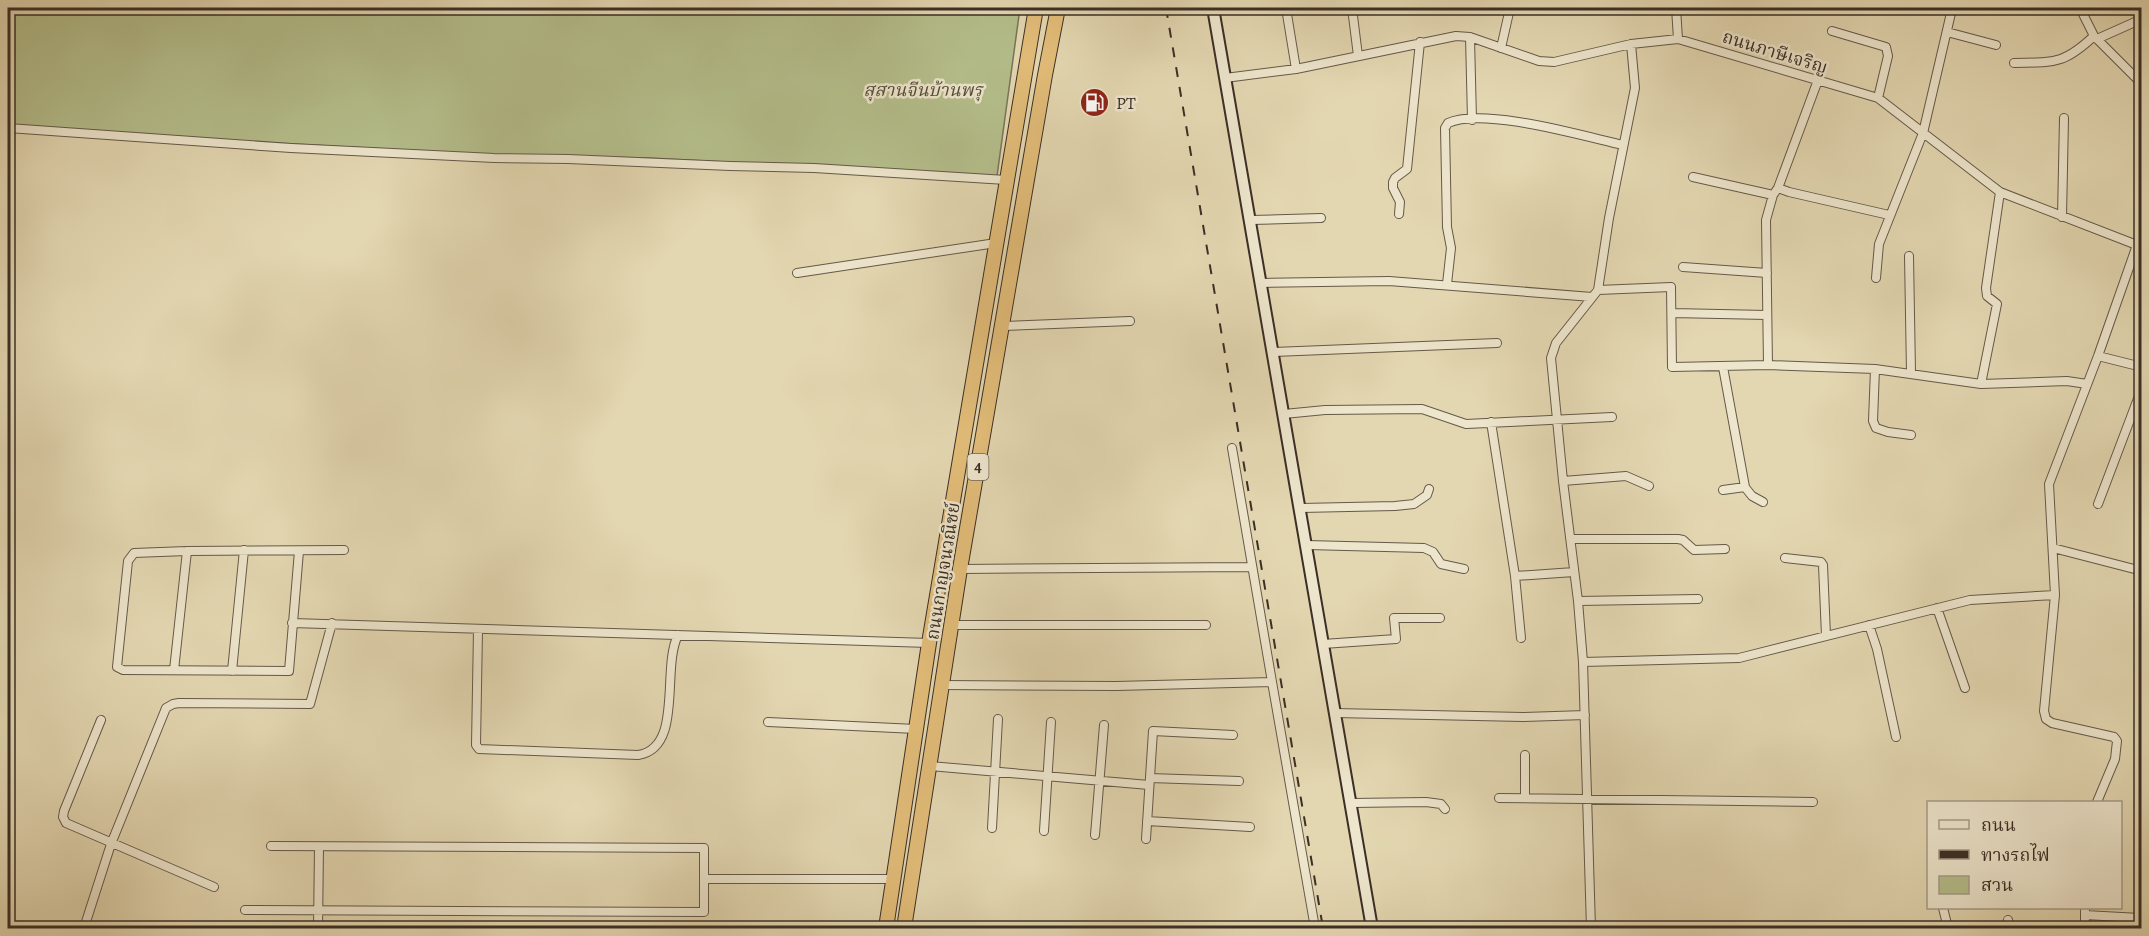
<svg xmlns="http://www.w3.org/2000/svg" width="2149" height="936" font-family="Alegreya,'Noto Serif Thai',serif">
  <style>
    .green { fill: #b4be8b; stroke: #787658; stroke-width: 1.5 }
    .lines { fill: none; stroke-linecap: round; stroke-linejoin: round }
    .street-casing { stroke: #655949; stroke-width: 10 }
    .secondary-casing { stroke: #3b2f26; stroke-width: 14 }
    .highway-casing { stroke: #3b2f26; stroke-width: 16 }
    .street { stroke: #ede5cc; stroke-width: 8 }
    .secondary { stroke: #ede5cc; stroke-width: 10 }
    .highway { stroke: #e2bc78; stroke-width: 14 }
    .rail { stroke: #3b2f26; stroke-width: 2; stroke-dasharray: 10 10; stroke-linecap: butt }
    .labels { text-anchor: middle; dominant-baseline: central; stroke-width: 5; stroke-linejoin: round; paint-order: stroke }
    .shield { fill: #ede5cc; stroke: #706658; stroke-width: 1.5 }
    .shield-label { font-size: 16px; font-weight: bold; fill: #3b2f26 }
    .street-label { font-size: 18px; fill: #3b2f26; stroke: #ede5cc }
    .park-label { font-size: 18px; font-style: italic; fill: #534c3a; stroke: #ede5cc }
    .poi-label { font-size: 18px; fill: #3b2f26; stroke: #ede5cc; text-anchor: start }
  </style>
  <rect width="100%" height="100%" fill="#e3d7b1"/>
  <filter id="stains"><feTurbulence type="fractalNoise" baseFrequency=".00333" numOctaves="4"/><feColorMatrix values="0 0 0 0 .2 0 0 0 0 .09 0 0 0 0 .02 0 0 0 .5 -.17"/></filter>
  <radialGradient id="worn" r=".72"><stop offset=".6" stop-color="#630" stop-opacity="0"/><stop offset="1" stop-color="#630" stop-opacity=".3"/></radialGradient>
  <!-- green -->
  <path class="green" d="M 8,8 L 1020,8 L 997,176 L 649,158 L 493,155 L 8,128 Z"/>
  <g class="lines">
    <defs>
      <path id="street" d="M 1286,8 L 1296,69
        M 1352,8 L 1358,56
        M 1676,8 L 1678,39
        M 2080,8 L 2094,36 L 2142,84
        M 1832,31 L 1886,47 L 1888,56 L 1878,98
        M 1947,32 L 1996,45
        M 1470,37 L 1472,120
        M 2097,39 L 2135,22 L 2142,21
        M 1501,48 L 1510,8
        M 2014,63 C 2054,62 2063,65 2094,36
        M 1225,78 L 1296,69 L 1456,36 L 1470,37 L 1539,61 L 1554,62 L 1631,44 L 1678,39 L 1878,98 L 2000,192 L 2142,247
        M 8,128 L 291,148 L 494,158 L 568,159 L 730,166 L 814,168 L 1006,180
        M 1693,177 L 1773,195
        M 1778,188 L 1789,192 L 1889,215
        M 1399,214 L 1400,202 L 1393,188 L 1393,182 L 1395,178 L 1407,169 L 1420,42
        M 2062,217 L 2064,118
        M 1251,220 L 1321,218
        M 1909,256 L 1911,373
        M 1683,267 L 1767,273
        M 797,273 L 996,243
        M 1876,278 L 1879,244 L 1923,133 L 1951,13 L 1957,8
        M 1262,283 L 1389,281 L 1592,297
        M 1447,284 L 1451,248 L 1447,227 L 1445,128 L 1448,123 C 1484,107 1583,136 1623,145
        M 1598,290 L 1671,287 L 1672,367 L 1768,365 L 1875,369 L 1981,384 L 2067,381 L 2087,384
        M 1672,313 L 1767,315
        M 1003,326 L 1130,321
        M 1274,352 L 1497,343
        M 2098,356 L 2142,367
        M 1768,365 L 1766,220 L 1773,195 L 1778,188 L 1818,80
        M 1723,367 L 1745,487 L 1723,490
        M 1875,369 L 1873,421 L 1876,428 L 1888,432 L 1911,435
        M 1981,384 L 1997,304 L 1987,296 L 1986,288 L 2000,192
        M 1284,414 L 1325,410 L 1422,409 L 1466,424 L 1612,417
        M 1491,422 L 1515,576 L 1521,638
        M 1563,481 L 1626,476 L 1649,486
        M 1744,486 L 1752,496 L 1763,502
        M 2098,504 L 2142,388
        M 1301,508 L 1395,506 L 1414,504 L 1427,495 L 1429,489
        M 1571,539 L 1678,539 L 1683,540 L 1694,550 L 1725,549
        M 1307,545 L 1424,548 L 1433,552 L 1441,564 L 1464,569
        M 2053,548 L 2142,571
        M 299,551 L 289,671 L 123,670 L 117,667 L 128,561 L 134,553 L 187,551 L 344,550
        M 1785,558 L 1821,562 L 1823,565 L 1826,636
        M 960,569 L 1252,567
        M 1515,576 L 1574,572
        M 1578,601 L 1698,599
        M 1937,608 L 1965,688
        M 292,623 L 929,643
        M 951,625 L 1206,625
        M 1869,625 L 1877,649 L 1896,737
        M 478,630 L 476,745 L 479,749 L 638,755 C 684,748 661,669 678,635
        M 1323,644 L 1396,639 L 1394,618 L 1440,618
        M 1583,662 L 1739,658 L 1970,600 L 2055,595
        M 174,670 L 187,551
        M 232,671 L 244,550
        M 1272,682 L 1315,928
        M 942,685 L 1116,686 L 1272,682 L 1232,448
        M 1335,713 L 1523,717 L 1585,715
        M 101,720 L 64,811 L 63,817 L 66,823 L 214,887
        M 768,722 L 916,729
        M 1525,755 L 1525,798
        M 930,766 L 1149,785
        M 1150,778 L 1239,781
        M 1499,798 L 1813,802
        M 2097,802 L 2115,759 L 2117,741 L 2114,737 L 2052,723 L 2046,719 L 2044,711 L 2055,595 L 2049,484 L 2098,356 L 2137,245
        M 1352,803 L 1426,802 L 1441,804 L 1445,809
        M 1147,821 L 1250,827
        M 992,828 L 998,719
        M 1044,831 L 1051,722
        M 1095,835 L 1104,725
        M 1146,839 L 1153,731 L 1233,735
        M 704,879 L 893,879
        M 1943,908 L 1948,928
        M 2085,908 L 2085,928
        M 245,910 L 704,912 L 704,848 L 271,846
        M 2085,915 L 2140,918
        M 2008,920 L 2010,928
        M 84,928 L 111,844 L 166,708 L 173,704 L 179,703 L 310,704 L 332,623
        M 318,928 L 319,847
        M 1591,928 L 1583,662 L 1578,601 L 1563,481 L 1551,358 L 1556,343 L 1598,290 L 1609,218 L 1635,88 L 1631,44"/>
      <path id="secondary" d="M 1213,8 L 1372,928"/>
      <path id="highway" d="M 886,928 L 929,643 L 1036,8
        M 904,928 L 960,569 L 1045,75 L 1058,8"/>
    </defs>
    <!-- street casing -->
    <use href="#street" class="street-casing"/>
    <!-- secondary casing -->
    <use href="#secondary" class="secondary-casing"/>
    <!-- highway casing -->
    <use href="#highway" class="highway-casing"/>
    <!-- street -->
    <use href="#street" class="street"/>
    <!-- secondary -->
    <use href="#secondary" class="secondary"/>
    <!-- highway -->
    <use href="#highway" class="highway"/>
    <!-- rail -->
    <path class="rail" d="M 1166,8 L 1323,928"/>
  </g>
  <!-- icons -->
  <defs>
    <symbol id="fuel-disc" viewBox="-11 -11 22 22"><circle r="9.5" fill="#8f2418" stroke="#ede5cc"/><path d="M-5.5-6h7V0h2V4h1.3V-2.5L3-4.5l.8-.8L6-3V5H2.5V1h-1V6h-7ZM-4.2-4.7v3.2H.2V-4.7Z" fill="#fff"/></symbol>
  </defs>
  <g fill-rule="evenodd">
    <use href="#fuel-disc" x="1078" y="86" width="33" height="33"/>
  </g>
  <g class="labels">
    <!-- shield labels -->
    <rect class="shield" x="967.5" y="454" width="21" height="26" rx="4.5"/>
    <g class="shield-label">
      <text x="978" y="467">4</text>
    </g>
    <!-- street labels -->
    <g class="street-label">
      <text transform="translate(1775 52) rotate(17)">ถนนภาษีเจริญ</text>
      <text transform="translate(943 571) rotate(-81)">ถนนกาญจนวณิชย์</text>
    </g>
    <!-- park labels -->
    <g class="park-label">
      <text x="923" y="90">สุสานจีนบ้านพรุ</text>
    </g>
    <!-- poi labels -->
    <g class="poi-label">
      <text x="1116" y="103">PT</text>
    </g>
  </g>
  <!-- margin -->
  <rect width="2149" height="936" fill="none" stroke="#e3d7b1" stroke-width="30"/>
  <rect x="9" y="9" width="2131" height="918" fill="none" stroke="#3b2f26" stroke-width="3"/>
  <rect x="15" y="15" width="2119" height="906" fill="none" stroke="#3b2f26" stroke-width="1.5"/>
  <!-- legend -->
  <rect x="1927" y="801" width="195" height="108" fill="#ede5cc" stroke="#a69c8a" stroke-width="1.5"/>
  <rect x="1939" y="820" width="30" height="9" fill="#ede5cc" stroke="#a69c8a" stroke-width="1.5"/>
  <text x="1981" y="831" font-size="18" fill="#3b2f26">ถนน</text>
  <rect x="1939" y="850" width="30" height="9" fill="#3b2f26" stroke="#a69c8a" stroke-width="1.5"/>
  <text x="1981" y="861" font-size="18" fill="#3b2f26">ทางรถไฟ</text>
  <rect x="1939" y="876" width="30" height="18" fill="#b4be8b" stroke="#a69c8a" stroke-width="1.5"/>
  <text x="1981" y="891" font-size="18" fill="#3b2f26">สวน</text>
  <rect width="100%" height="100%" filter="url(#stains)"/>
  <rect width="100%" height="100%" fill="url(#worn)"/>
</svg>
